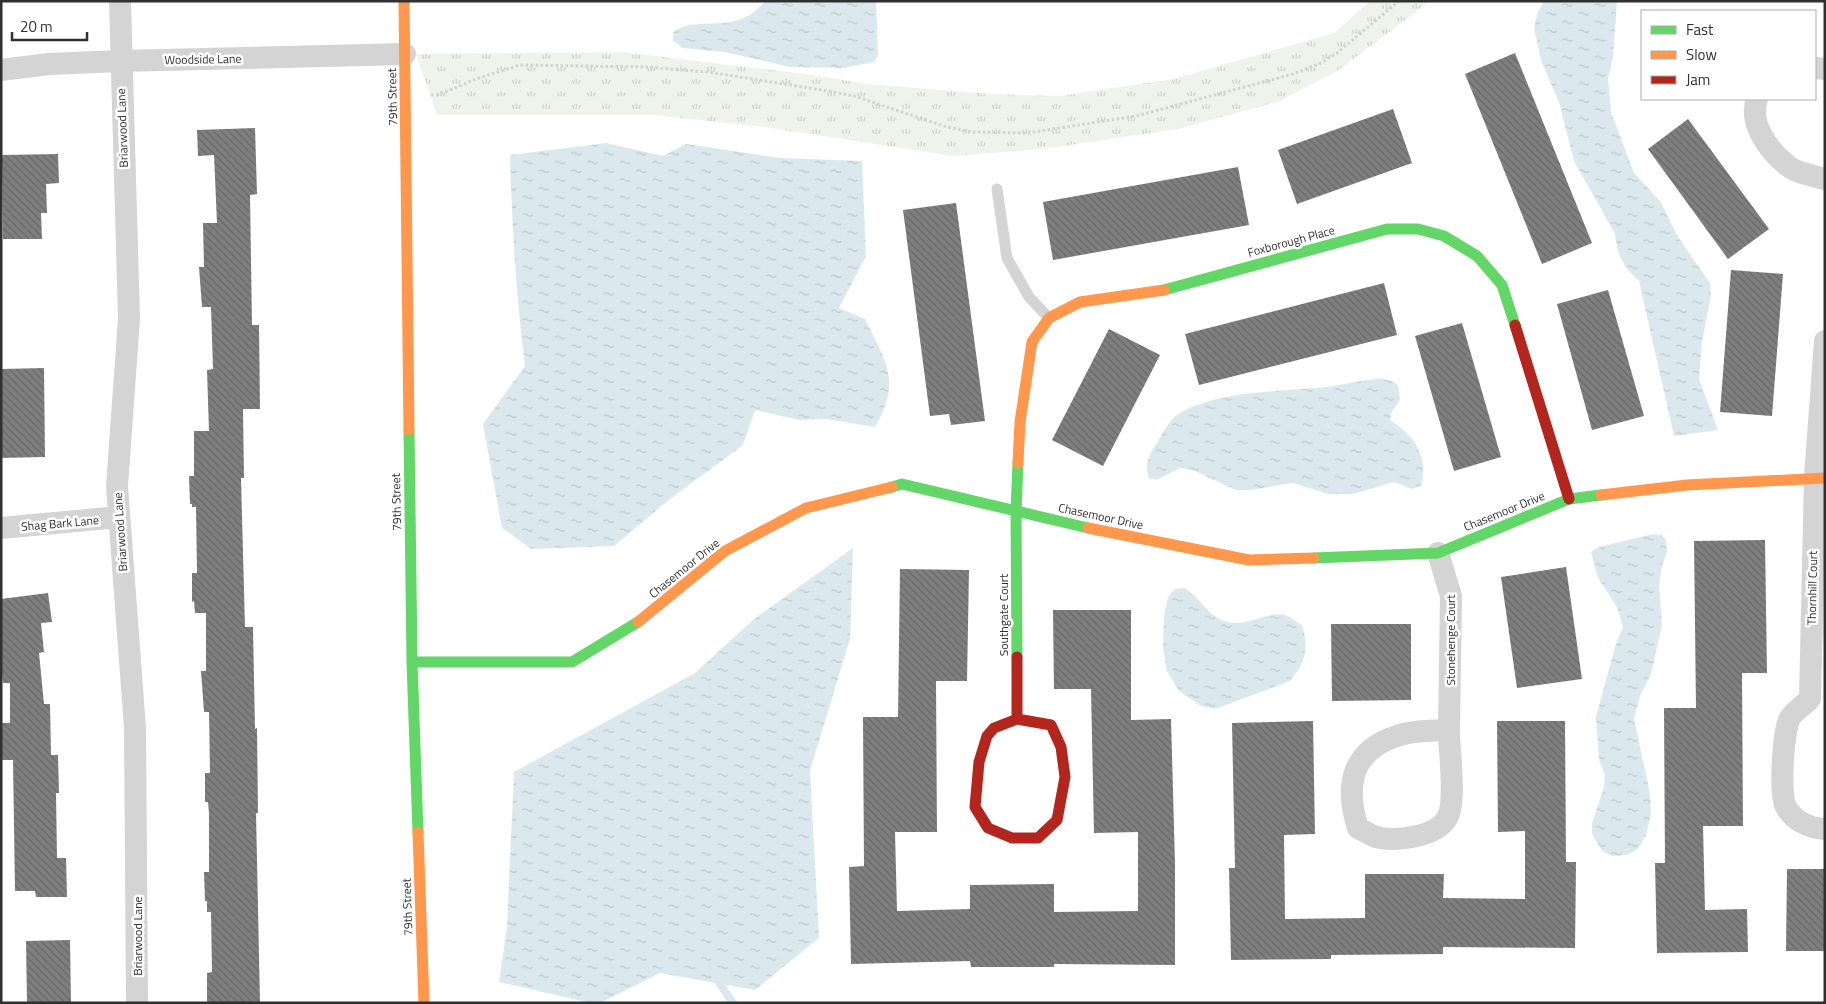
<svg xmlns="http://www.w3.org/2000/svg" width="1826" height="1004" font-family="'Titillium Web',sans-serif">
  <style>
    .grass { fill: url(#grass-tufts) }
    .water { fill: url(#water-ripples) }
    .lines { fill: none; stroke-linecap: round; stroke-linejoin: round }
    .stream { stroke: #dbe9ee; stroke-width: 8 }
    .building { fill: url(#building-back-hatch) }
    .path { stroke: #d3d3d3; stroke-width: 3; stroke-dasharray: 2.5 2.5; stroke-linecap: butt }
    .lane { stroke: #d4d4d4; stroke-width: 11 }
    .street { stroke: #d4d4d4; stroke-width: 22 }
    .fast { stroke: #63d668; stroke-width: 11 }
    .slow { stroke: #ff974d; stroke-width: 11 }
    .jam { stroke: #b3261e; stroke-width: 11 }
    .labels { text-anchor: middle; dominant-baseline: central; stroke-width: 5; stroke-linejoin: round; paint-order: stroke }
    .street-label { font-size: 12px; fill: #303030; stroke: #fff }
  </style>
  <defs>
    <pattern id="grass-tufts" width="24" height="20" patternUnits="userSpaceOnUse" patternTransform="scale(1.25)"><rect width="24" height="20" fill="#f0f2ec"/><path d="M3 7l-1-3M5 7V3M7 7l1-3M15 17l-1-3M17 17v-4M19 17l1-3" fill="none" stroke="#ced0cb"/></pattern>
    <pattern id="water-ripples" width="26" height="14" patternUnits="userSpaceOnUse" patternTransform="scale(1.25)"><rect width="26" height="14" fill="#dbe9ee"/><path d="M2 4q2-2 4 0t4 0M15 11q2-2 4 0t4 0" fill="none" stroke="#bcc8cc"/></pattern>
    <pattern id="building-back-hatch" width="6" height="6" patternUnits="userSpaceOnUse" patternTransform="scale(1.25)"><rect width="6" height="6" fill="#7f7f7f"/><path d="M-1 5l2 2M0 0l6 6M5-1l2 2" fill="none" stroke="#686868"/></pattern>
  </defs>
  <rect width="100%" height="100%" fill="#fff"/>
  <!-- grass -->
  <path class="grass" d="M 1370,1 L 1430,1 L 1339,70 L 1280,101 L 1178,129 L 1043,149 L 953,156 L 765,127 L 655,115 L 437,115 L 416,54 L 621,52 L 806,74 L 868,84 L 991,94 L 1060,96 L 1173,79 L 1334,33 Z"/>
  <!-- water -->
  <path class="water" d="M 765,1 L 876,1 L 878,56 L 874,62 L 844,68 L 790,67 L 725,52 L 683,48 L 673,41 L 673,33 C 694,13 736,38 765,1 Z
    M 1544,1 L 1617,1 L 1613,58 L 1608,78 L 1611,112 L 1634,173 L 1660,201 L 1678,237 L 1710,283 L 1711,296 L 1702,341 L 1699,379 L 1718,430 L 1674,436 L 1639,281 L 1626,268 L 1618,252 L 1615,234 L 1574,161 L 1559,102 L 1542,63 L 1534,29 L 1537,14 Z
    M 606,143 L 663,156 L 686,144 L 780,158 L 862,161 L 866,256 L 839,308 L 865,319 C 886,363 902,380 875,427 L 826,419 L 799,420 L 755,410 L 743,445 L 670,499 L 614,546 L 531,549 L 502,528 L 483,424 L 525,366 C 516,295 512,226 510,155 Z
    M 1380,378 L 1391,381 L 1398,385 L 1400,400 L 1391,413 L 1390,420 C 1415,436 1429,457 1421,486 L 1412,489 L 1394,482 L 1353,494 L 1328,494 L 1293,483 L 1251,490 L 1236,490 L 1195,471 L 1180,468 L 1157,480 L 1149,478 C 1144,465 1149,454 1157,443 C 1162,434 1169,421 1177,415 C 1216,390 1282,392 1327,387 C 1344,384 1362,381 1380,378 Z
    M 1653,534 L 1662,535 L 1666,540 L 1667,552 L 1662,566 L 1659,585 L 1662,625 L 1651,674 L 1640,696 L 1634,719 L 1650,793 L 1651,814 L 1646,835 L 1638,849 L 1627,855 L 1612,856 L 1602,851 L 1592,834 L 1592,823 L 1604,787 L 1605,775 L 1599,760 L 1596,717 L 1615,647 L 1623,627 L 1617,607 L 1598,578 L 1591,552 L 1599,547 Z
    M 853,548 L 850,639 L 810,771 L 819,938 L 755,990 L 660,973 L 600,1003 L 591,1003 L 499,982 L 507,927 L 514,772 L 695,673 L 754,619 Z
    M 1185,588 C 1201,598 1208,617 1227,622 C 1247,627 1266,611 1285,615 C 1291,617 1297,622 1302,625 C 1309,647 1306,663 1290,681 L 1215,709 L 1201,706 L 1179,691 L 1167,671 L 1163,648 L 1164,617 L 1168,597 L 1175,589 Z"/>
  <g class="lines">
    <!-- stream -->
    <path class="stream" d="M 718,975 L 718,981 L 733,1003"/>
  </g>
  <!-- building -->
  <path class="building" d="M 1515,53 L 1592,243 L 1542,264 L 1465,74 Z
    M 1393,109 L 1412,163 L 1297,204 L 1278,150 Z
    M 1688,119 L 1769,229 L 1728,259 L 1648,149 Z
    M 255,128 L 257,194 L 250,195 L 252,325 L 259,325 L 260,409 L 243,409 L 244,478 L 241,478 L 245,627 L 253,627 L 255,729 L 257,728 L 258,813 L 256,813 L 260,1003 L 209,1003 L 207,1001 L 207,973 L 212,972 L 211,912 L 207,912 L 207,901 L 205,901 L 204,872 L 209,872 L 209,813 L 208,802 L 205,802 L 205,773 L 210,773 L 209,712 L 204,712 L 201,671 L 206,671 L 206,613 L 195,613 L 194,601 L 192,602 L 192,573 L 197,573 L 196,507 L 192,507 L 192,504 L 190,504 L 189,476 L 194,476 L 194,431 L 209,431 L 207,370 L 213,369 L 211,307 L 202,307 L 199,267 L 204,267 L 203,223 L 217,223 L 214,155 L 198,156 L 197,130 Z
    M 58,154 L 59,183 L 46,184 L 47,213 L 41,213 L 42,239 L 3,239 L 2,155 Z
    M 1238,167 L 1249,225 L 1053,260 L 1043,202 Z
    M 956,203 L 985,421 L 951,425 L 949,414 L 930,416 L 903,210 Z
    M 1731,270 L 1783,274 L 1772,416 L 1720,412 Z
    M 1384,283 L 1397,335 L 1199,385 L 1185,334 Z
    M 1608,290 L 1644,416 L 1592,430 L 1557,304 Z
    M 1462,323 L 1501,457 L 1454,471 L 1415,336 Z
    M 1109,329 L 1160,355 L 1103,466 L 1052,440 Z
    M 44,368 L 45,457 L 1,458 L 1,369 Z
    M 1765,540 L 1767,673 L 1742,673 L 1743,826 L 1703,826 L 1705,910 L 1747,909 L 1748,952 L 1657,953 L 1655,863 L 1665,863 L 1664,708 L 1696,708 L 1694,541 Z
    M 1566,567 L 1582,679 L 1517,688 L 1501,577 Z
    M 900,569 L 969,570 L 967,681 L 936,681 L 937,832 L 895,832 L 897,911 L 970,909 L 970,885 L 1054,884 L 1054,912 L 1138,911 L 1138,832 L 1094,833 L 1091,689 L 1054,689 L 1053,610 L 1131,610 L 1131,720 L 1171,719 L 1175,863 L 1175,965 L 1054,964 L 1054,967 L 971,967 L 970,961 L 851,964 L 849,867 L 864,866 L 863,717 L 898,717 Z
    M 48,593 L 52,622 L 41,623 L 44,652 L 39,653 L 44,704 L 50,704 L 51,755 L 58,755 L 59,793 L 56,793 L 57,858 L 66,858 L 67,897 L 36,897 L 35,891 L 15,891 L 13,760 L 1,760 L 1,723 L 10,723 L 10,683 L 3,683 L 1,666 L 1,599 Z
    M 1331,624 L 1411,624 L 1411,700 L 1332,701 Z
    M 1313,721 L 1315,834 L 1284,835 L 1285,919 L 1365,918 L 1365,874 L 1444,874 L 1443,898 L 1525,899 L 1525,831 L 1498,832 L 1497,721 L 1565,721 L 1566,862 L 1576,862 L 1575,948 L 1443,947 L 1443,954 L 1331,955 L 1331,959 L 1231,960 L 1229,868 L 1235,868 L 1232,723 Z
    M 1787,869 L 1825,869 L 1825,951 L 1786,951 Z
    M 70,940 L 71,1003 L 27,1003 L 26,941 Z"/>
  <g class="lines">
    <!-- path -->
    <path class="path" d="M 431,95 L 438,95 L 476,79 L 520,65 L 646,67 L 708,72 L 822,90 L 854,96 L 947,127 L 971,132 L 1027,133 L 1136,116 L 1293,74 L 1321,63 L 1337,53 L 1399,1"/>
    <!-- lane -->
    <path class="lane" d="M 997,189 L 1007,258 L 1029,297 L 1049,318"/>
    <!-- street -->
    <path class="street" d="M 120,1 L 129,319 L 117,486 L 135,728 L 137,1003
      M 1815,68 L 1825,69
      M 1,70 L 49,64 L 120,61 L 405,54
      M 1757,99 C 1748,123 1769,151 1788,166 C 1797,173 1813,176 1825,179
      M 1825,341 L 1815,477 L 1810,699 C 1804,705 1794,711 1790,718 C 1783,730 1779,795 1786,807 C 1794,821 1809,828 1825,829
      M 1,528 L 119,517
      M 1438,553 L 1451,596 L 1449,730 L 1449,737 C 1450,755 1456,804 1447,818 C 1437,837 1395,842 1376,837 C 1370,835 1364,831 1358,828 C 1344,784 1352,749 1400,735 C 1415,730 1434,731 1449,730"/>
    <!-- fast -->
    <path class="fast" d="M 1164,290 L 1387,229 L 1418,229 L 1444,236 L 1477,256 L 1502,285 L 1515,325
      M 409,430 L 412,662 L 418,832
      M 892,487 L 902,484 L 1088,528
      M 1314,558 L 1438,553 L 1569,499 L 1601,495
      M 1017,657 L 1016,511 L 1018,463
      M 412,662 L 572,662 L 638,622"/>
    <!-- slow -->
    <path class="slow" d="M 404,1 L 409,430
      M 1018,463 L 1020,422 L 1032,342 L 1049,318 L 1080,302 L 1164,290
      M 1601,495 L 1687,485 L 1825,478
      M 1088,528 L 1249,560 L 1314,558
      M 638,622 L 725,551 L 806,508 L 892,487
      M 418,832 L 424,1003"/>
    <!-- jam -->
    <path class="jam" d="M 1515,325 L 1569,499
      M 1017,657 L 1017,719 L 1051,725 L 1061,747 L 1065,777 L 1057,820 L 1038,838 L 1012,838 L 988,828 L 975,807 L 979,762 L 987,736 L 994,728 L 1017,719"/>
  </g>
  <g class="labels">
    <!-- street labels -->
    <g class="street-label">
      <text transform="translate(203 59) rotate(-1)">Woodside Lane</text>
      <text transform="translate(392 97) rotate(-91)">79th Street</text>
      <text transform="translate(122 128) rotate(-92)">Briarwood Lane</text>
      <text transform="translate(1291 241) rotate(-15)">Foxborough Place</text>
      <text transform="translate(396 502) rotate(-91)">79th Street</text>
      <text transform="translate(1504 511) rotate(-22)">Chasemoor Drive</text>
      <text transform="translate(1101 516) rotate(12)">Chasemoor Drive</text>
      <text transform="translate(60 523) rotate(-5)">Shag Bark Lane</text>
      <text transform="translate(120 532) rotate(-94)">Briarwood Lane</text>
      <text transform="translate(684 568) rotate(-39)">Chasemoor Drive</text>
      <text transform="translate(1812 588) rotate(-89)">Thornhill Court</text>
      <text transform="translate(1003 615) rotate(-90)">Southgate Court</text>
      <text transform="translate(1450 640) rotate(-90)">Stonehenge Court</text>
      <text transform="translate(407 907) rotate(-92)">79th Street</text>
      <text transform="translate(137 936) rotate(-90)">Briarwood Lane</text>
    </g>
  </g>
  <!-- border -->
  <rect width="1826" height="1004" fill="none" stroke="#303030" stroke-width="5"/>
  <!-- legend -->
  <rect x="1641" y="10" width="175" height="90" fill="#ffffff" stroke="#acacac"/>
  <rect x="1651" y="26" width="25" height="8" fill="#63d668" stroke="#acacac"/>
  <text x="1686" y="35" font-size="15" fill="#303030">Fast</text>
  <rect x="1651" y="51" width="25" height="8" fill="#ff974d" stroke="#acacac"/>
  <text x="1686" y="60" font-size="15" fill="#303030">Slow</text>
  <rect x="1651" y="76" width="25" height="8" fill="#b3261e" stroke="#acacac"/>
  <text x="1686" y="85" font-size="15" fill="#303030">Jam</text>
  <!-- scale -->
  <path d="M12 32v8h75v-8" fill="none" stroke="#303030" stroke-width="2.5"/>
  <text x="20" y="32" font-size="15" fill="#303030" stroke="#ffffff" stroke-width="4" paint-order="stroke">20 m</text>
</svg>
